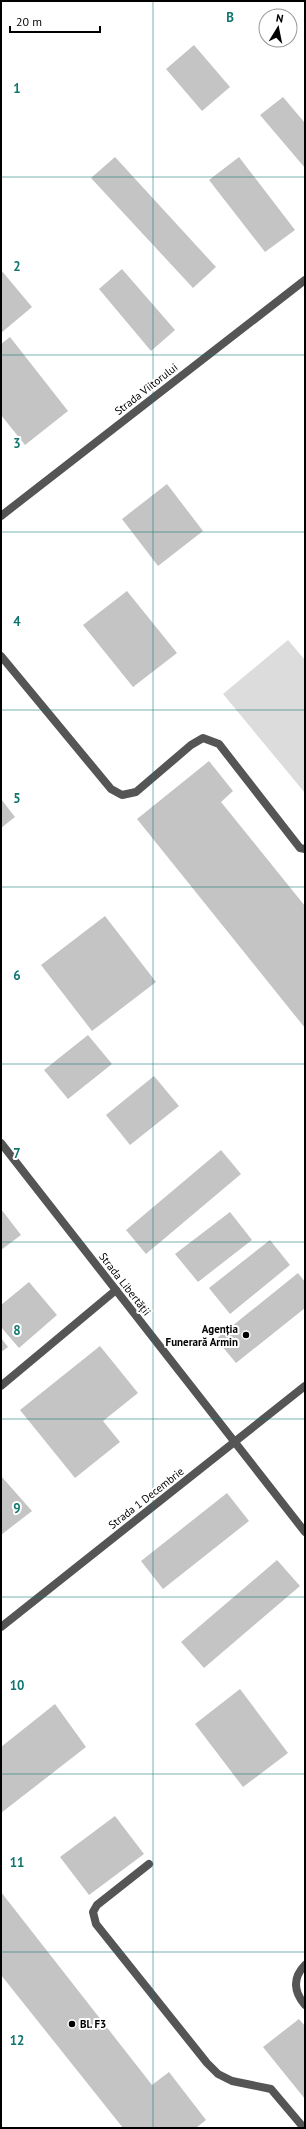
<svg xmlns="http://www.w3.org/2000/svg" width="306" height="2129" font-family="'PT Sans',sans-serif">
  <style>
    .green { fill: #dcdcdc }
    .building { fill: #c4c4c4 }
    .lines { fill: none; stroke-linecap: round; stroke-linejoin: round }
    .service { stroke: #555; stroke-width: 8 }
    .minor { stroke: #555; stroke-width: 8 }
    .grid { fill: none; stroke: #0f766e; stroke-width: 1; stroke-opacity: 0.55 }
    .poi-dot { fill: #000; stroke: #fff; stroke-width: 1.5 }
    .labels { text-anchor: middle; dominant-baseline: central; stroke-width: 4; stroke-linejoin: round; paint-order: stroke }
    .street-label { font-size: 11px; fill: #000; stroke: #fff }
    .poi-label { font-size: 11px; font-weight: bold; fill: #000; stroke: #fff; text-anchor: end }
    .grid-label { font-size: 13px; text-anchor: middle; font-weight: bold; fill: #0f766e; stroke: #fff; stroke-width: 4; stroke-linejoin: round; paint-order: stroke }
  </style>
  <rect width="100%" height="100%" fill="#fff"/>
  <!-- green -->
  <path class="green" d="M 288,640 L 305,660 L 305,793 L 223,694 Z"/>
  <!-- building -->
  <path class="building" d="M 194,45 L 230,87 L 202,111 L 166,69 Z
    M 283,97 L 305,123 L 305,168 L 260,115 Z
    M 115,157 L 216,267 L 193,288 L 91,178 Z
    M 239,157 L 295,230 L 265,252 L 209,180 Z
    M 122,269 L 175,330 L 151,351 L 99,289 Z
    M 1,270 L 32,307 L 1,333 Z
    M 10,337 L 68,411 L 25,445 L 1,415 L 1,344 Z
    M 167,484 L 203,531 L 158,566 L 122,519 Z
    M 127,591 L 177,653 L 133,687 L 83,625 Z
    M 209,761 L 233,791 L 221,802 L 305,906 L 305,1028 L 137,819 Z
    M 1,799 L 15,817 L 1,828 Z
    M 105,916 L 156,982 L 92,1031 L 41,965 Z
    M 88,1035 L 112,1064 L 68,1099 L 44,1070 Z
    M 154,1076 L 179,1106 L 130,1145 L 106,1115 Z
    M 221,1150 L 241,1174 L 146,1254 L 126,1230 Z
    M 1,1209 L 21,1235 L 1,1250 Z
    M 230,1212 L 252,1240 L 198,1282 L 175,1254 Z
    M 270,1240 L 290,1265 L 230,1314 L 209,1288 Z
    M 298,1273 L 305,1282 L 305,1308 L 236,1363 L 216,1339 Z
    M 29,1282 L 57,1315 L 19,1348 L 1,1327 L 1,1305 Z
    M 1,1338 L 8,1347 L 1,1352 Z
    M 100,1346 L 138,1393 L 103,1421 L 120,1442 L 75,1478 L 20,1410 Z
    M 1,1476 L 32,1511 L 1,1535 Z
    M 227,1493 L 249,1521 L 163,1589 L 141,1561 Z
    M 277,1560 L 300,1586 L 204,1668 L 181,1642 Z
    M 240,1689 L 288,1753 L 243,1787 L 195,1724 Z
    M 55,1704 L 86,1747 L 1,1813 L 1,1747 Z
    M 115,1816 L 144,1854 L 89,1895 L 60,1857 Z
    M 1,1892 L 152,2085 L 169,2072 L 206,2120 L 196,2128 L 123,2128 L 1,1975 Z
    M 299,2019 L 305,2026 L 305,2099 L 263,2047 Z"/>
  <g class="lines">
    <!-- service -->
    <path class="service" d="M 1,656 L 111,789 L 122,795 L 136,792 L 191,745 L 203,738 L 219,744 L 300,848 L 305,849
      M 1,1386 L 116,1290
      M 149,1864 L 97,1905 L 93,1912 L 96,1924 L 207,2063 L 218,2074 L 232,2081 L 271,2089 L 304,2128
      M 305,1965 C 292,1978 294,1992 305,2005"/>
    <!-- minor -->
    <path class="minor" d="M 1,516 L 305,280
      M 1,1143 L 305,1532
      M 1,1627 L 305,1386"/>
  </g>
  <!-- grid -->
  <path class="grid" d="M 153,1 L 153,2128M 1,177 L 305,177M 1,355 L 305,355M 1,532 L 305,532M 1,710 L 305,710M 1,887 L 305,887M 1,1064 L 305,1064M 1,1242 L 305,1242M 1,1419 L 305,1419M 1,1597 L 305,1597M 1,1774 L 305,1774M 1,1952 L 305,1952"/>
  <!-- markers -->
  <g class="poi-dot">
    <circle cx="246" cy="1335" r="4"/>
    <circle cx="72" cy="2024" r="4"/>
  </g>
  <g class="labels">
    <!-- street labels -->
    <g class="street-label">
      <text transform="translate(146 389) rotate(-38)">Strada Viitorului</text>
      <text transform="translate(125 1284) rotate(52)">Strada Libertății</text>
      <text transform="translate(146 1498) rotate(-38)">Strada 1 Decembrie</text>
    </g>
    <!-- poi labels -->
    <g class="poi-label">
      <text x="238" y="1329">Agenția<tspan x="238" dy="13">Funerară Armin</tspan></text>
      <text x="80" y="2024" text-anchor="start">Bl. F3</text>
    </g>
  </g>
  <g class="grid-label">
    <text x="230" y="22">B</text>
    <text x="17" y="93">1</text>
    <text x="17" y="271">2</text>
    <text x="17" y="448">3</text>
    <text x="17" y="626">4</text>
    <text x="17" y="803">5</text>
    <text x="17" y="980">6</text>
    <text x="17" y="1158">7</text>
    <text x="17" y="1335">8</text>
    <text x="17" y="1513">9</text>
    <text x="17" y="1690">10</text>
    <text x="17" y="1867">11</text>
    <text x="17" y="2045">12</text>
  </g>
  <!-- border -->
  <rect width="306" height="2129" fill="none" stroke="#000000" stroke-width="4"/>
  <!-- north arrow -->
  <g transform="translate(278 28) rotate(10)"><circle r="19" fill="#ffffff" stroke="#999999"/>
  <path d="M0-3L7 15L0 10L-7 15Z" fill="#000000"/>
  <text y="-6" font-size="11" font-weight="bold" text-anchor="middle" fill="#000000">N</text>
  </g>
  <!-- scale -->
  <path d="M10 26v6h90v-6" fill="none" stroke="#000000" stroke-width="2"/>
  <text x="16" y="26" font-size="12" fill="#000000" stroke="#ffffff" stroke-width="3" paint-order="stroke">20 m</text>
</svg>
